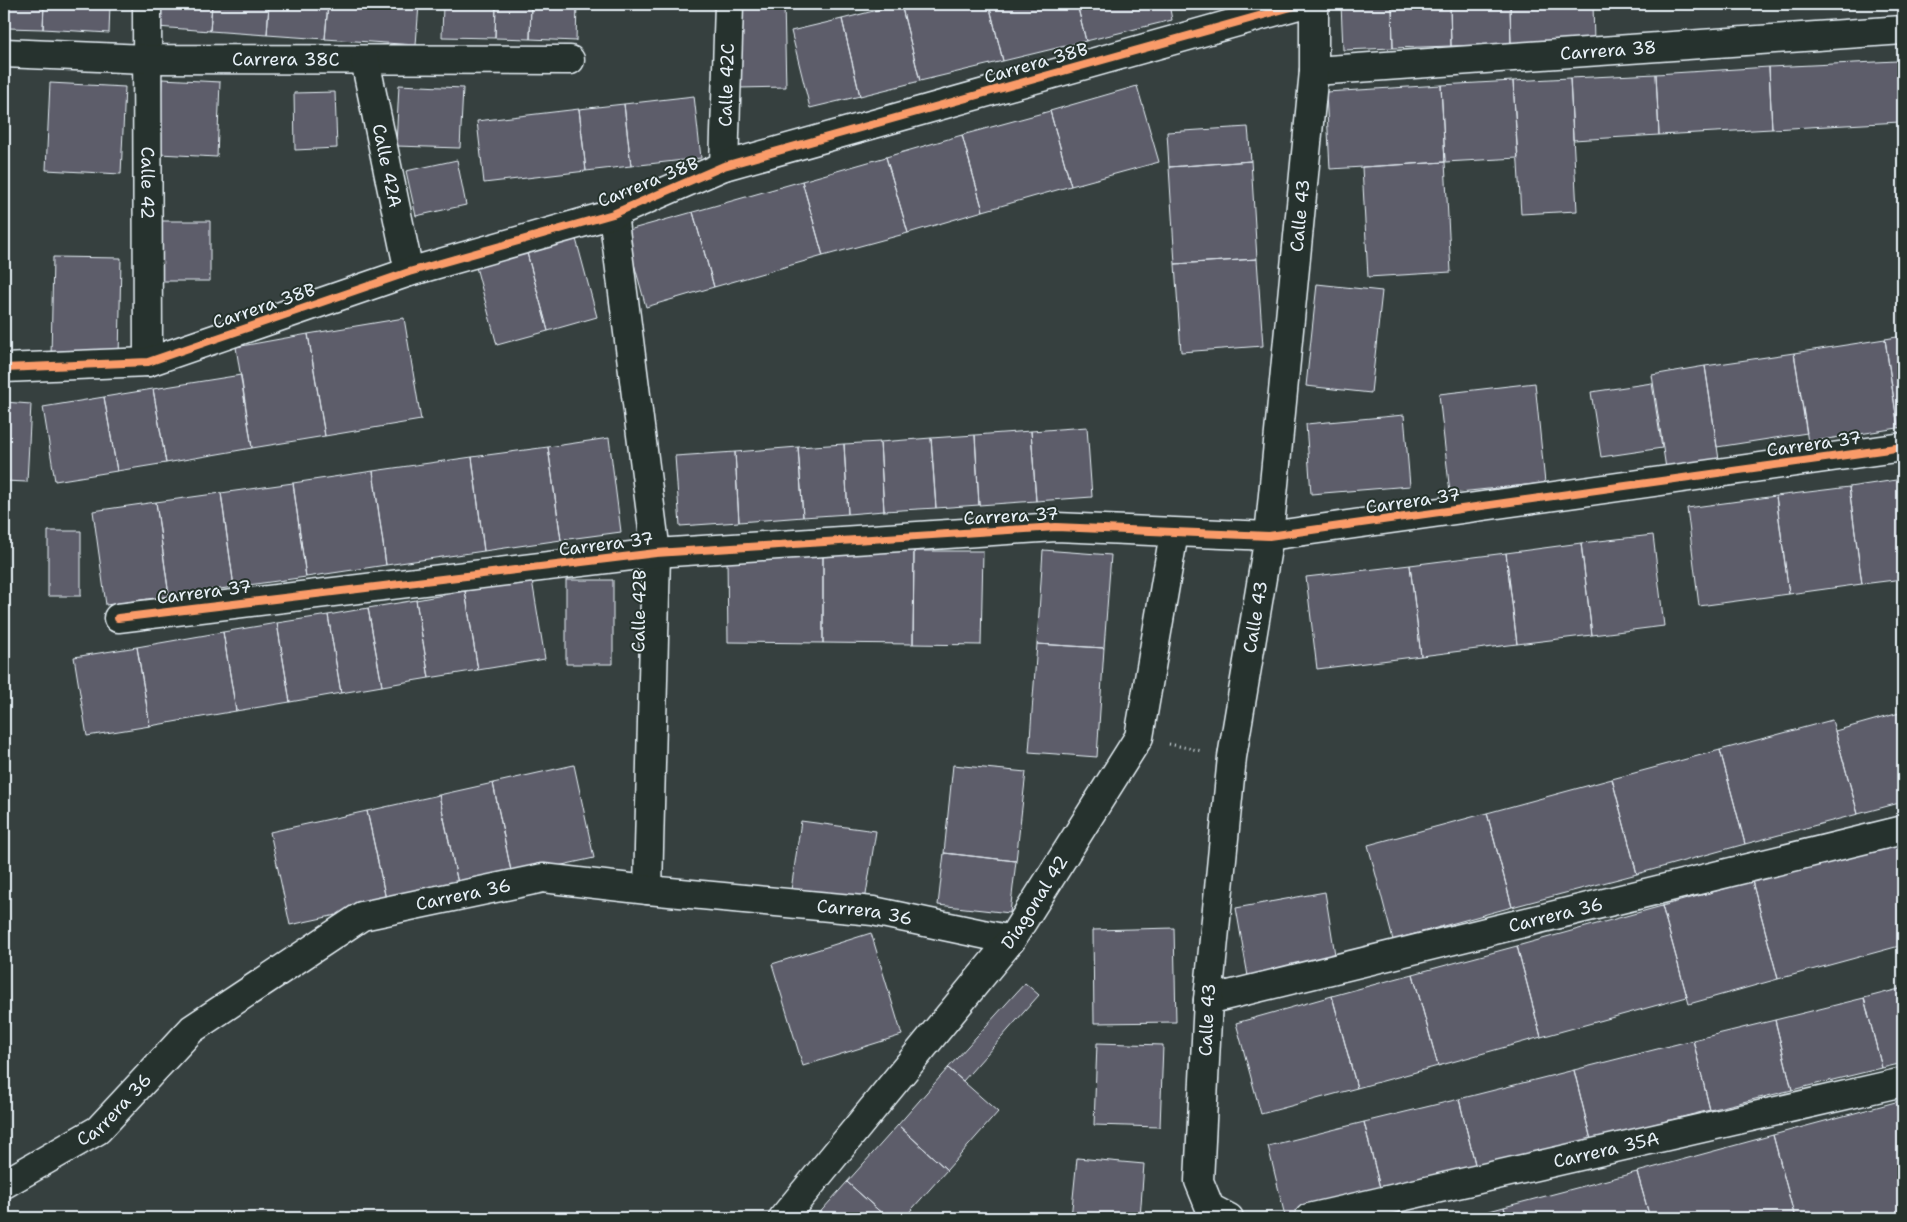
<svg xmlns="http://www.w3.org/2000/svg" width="1907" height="1222" font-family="'Shantell Sans',sans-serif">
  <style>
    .building { fill: #5d5d6a; stroke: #e8f1f8 }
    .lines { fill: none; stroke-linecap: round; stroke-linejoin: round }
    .minor-casing { stroke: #e8f1f8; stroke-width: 31 }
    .path { stroke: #e8f1f8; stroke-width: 3; stroke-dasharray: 1 4; stroke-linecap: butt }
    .minor { stroke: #26332d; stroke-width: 28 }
    .cycleway-casing { stroke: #26332d; stroke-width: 11 }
    .cycleway { stroke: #fa9b69; stroke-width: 8 }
    .labels { text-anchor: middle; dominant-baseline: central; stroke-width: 4; stroke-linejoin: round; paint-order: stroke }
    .street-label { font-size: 18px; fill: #e8f1f8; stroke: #26332d }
  </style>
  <rect width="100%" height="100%" fill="#36403f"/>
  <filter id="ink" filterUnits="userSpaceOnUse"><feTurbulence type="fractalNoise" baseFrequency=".02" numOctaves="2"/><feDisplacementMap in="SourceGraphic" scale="10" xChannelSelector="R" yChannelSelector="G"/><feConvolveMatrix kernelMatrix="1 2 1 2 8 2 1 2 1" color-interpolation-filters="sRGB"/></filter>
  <g filter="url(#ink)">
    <!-- building -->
    <path class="building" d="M 4,4 L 8,4 L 7,28 L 4,28 Z
      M 8,4 L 44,4 L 43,29 L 7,28 Z
      M 44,4 L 110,4 L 109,33 L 43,29 Z
      M 159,4 L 212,4 L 210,31 L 157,27 Z
      M 212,4 L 269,4 L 267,35 L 210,31 Z
      M 269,4 L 328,4 L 325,39 L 267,35 Z
      M 328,4 L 419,4 L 416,45 L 325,39 Z
      M 443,4 L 496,4 L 495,38 L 442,37 Z
      M 496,4 L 531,4 L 530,39 L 495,38 Z
      M 531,4 L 577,4 L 576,41 L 530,39 Z
      M 741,4 L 784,4 L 786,87 L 738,88 Z
      M 901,4 L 920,81 L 860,96 L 842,19 Z
      M 901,4 L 989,4 L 1003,61 L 920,81 Z
      M 989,4 L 1077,4 L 1086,41 L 1003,61 Z
      M 1077,4 L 1169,4 L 1172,20 L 1086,41 Z
      M 1341,4 L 1392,4 L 1393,48 L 1343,50 Z
      M 1392,4 L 1450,4 L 1451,46 L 1393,48 Z
      M 1450,4 L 1510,4 L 1511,45 L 1451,46 Z
      M 1510,4 L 1593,4 L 1594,42 L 1511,45 Z
      M 1841,4 L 1903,4 L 1903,6 L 1841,6 Z
      M 842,19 L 860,96 L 810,108 L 791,31 Z
      M 1903,60 L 1903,122 L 1900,122 L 1897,61 Z
      M 1897,61 L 1900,122 L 1772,129 L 1769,67 Z
      M 1769,67 L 1772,129 L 1659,135 L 1656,74 Z
      M 1656,74 L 1659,135 L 1573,140 L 1570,78 Z
      M 1570,78 L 1577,211 L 1521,214 L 1513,81 Z
      M 162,79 L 220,82 L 217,157 L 159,154 Z
      M 1513,81 L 1518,158 L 1445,162 L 1441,85 Z
      M 50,83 L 125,87 L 121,174 L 46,170 Z
      M 399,85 L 463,88 L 460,148 L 396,146 Z
      M 1441,85 L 1445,162 L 1330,169 L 1326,92 Z
      M 1137,86 L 1159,162 L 1071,186 L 1050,111 Z
      M 335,92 L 337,148 L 295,150 L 294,93 Z
      M 694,96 L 701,158 L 631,166 L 624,104 Z
      M 624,104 L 631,166 L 586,171 L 579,109 Z
      M 579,109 L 586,171 L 484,183 L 477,121 Z
      M 1050,111 L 1071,186 L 983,211 L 962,135 Z
      M 1248,127 L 1251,161 L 1169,167 L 1167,132 Z
      M 962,135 L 983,211 L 908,233 L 886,157 Z
      M 886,157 L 908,233 L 823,256 L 802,181 Z
      M 457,160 L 466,205 L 416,216 L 406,171 Z
      M 1251,161 L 1257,259 L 1175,264 L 1169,167 Z
      M 1445,162 L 1451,272 L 1368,277 L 1362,167 Z
      M 802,181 L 823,256 L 714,287 L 693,212 Z
      M 693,212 L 714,287 L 646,307 L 625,231 Z
      M 156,221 L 210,221 L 210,281 L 157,281 Z
      M 576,239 L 597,317 L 548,331 L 527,253 Z
      M 527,253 L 548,331 L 497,345 L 476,267 Z
      M 53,257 L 121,258 L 119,358 L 51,357 Z
      M 1257,259 L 1263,346 L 1181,352 L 1175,264 Z
      M 1317,284 L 1382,291 L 1371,393 L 1306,386 Z
      M 404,318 L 421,420 L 325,436 L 308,334 Z
      M 308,334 L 325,436 L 252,448 L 236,347 Z
      M 1903,336 L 1903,427 L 1898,428 L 1885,339 Z
      M 1885,339 L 1898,428 L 1808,442 L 1794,353 Z
      M 1794,353 L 1807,433 L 1717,447 L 1705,366 Z
      M 1705,366 L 1721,473 L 1668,482 L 1652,375 Z
      M 241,375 L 252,448 L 166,463 L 153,389 Z
      M 1535,383 L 1545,483 L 1450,493 L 1439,394 Z
      M 1652,383 L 1662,448 L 1601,457 L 1591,392 Z
      M 153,389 L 166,463 L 117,471 L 104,397 Z
      M 104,397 L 117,471 L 55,481 L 43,407 Z
      M 4,402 L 31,404 L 27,482 L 4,481 Z
      M 1404,415 L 1410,486 L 1311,494 L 1306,424 Z
      M 1087,427 L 1092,497 L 1036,501 L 1031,431 Z
      M 1031,431 L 1036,501 L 979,505 L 975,435 Z
      M 975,435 L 979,505 L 936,508 L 931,438 Z
      M 609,438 L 621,532 L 561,540 L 548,447 Z
      M 931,438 L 936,508 L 884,511 L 880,442 Z
      M 880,442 L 884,511 L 848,514 L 844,444 Z
      M 844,444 L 848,514 L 803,517 L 798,447 Z
      M 548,447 L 561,540 L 484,551 L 472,457 Z
      M 798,447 L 803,517 L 739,522 L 735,452 Z
      M 735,452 L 739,522 L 680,526 L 675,456 Z
      M 472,457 L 484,551 L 386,565 L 373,471 Z
      M 373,471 L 386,565 L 306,577 L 293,483 Z
      M 1903,479 L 1903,579 L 1862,584 L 1849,487 Z
      M 293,483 L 306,577 L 234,587 L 221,493 Z
      M 1849,487 L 1862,584 L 1789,594 L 1776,496 Z
      M 221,493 L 234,587 L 169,596 L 156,502 Z
      M 1776,496 L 1789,594 L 1699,606 L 1687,508 Z
      M 156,502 L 169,596 L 106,605 L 93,511 Z
      M 48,531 L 81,531 L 81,596 L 48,596 Z
      M 1653,535 L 1664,626 L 1592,635 L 1581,543 Z
      M 1581,543 L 1592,635 L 1517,644 L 1506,553 Z
      M 823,550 L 823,643 L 728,642 L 727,558 Z
      M 823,550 L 914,551 L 913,644 L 823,643 Z
      M 1043,550 L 1111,555 L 1104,648 L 1037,644 Z
      M 914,551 L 983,551 L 981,645 L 913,644 Z
      M 1506,553 L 1517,644 L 1421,656 L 1410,565 Z
      M 1410,565 L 1421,656 L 1317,669 L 1306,577 Z
      M 532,580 L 545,659 L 478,670 L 465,591 Z
      M 566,580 L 613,580 L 613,664 L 566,664 Z
      M 465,591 L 478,670 L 429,678 L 416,600 Z
      M 416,600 L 429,678 L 382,686 L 368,608 Z
      M 368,608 L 382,686 L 341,693 L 328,615 Z
      M 328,615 L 341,693 L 290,702 L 277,623 Z
      M 277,623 L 290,702 L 236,711 L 223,632 Z
      M 223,632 L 236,711 L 150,726 L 137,647 Z
      M 1037,644 L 1104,648 L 1097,757 L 1029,752 Z
      M 137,647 L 150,726 L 87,736 L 74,657 Z
      M 1903,712 L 1903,802 L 1858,814 L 1835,731 Z
      M 1832,720 L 1858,814 L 1745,844 L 1720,750 Z
      M 1720,750 L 1745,844 L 1637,874 L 1612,779 Z
      M 574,765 L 594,858 L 512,876 L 493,783 Z
      M 953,765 L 1026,772 L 1016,861 L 944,853 Z
      M 1612,779 L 1637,874 L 1512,907 L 1487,813 Z
      M 493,783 L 512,876 L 459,888 L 439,795 Z
      M 439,795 L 459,888 L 387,904 L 367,811 Z
      M 367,811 L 387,904 L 290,925 L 270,832 Z
      M 1487,813 L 1512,907 L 1393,940 L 1368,845 Z
      M 801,821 L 876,831 L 865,901 L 791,890 Z
      M 1903,839 L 1903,945 L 1778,979 L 1752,881 Z
      M 944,853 L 1016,861 L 1010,913 L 938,905 Z
      M 1752,881 L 1778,979 L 1689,1004 L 1662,906 Z
      M 1325,892 L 1336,961 L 1248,976 L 1236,908 Z
      M 1662,906 L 1687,997 L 1541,1037 L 1517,946 Z
      M 1174,928 L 1176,1022 L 1094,1023 L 1093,930 Z
      M 871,933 L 902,1035 L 803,1066 L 772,964 Z
      M 1517,946 L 1541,1037 L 1438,1066 L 1413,974 Z
      M 1413,974 L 1438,1066 L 1357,1088 L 1332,996 Z
      M 1025,983 L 1039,995 L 963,1081 L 948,1068 Z
      M 1903,988 L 1903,1063 L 1882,1068 L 1864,998 Z
      M 1332,996 L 1357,1088 L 1261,1114 L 1236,1023 Z
      M 1864,998 L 1882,1068 L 1792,1090 L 1775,1020 Z
      M 1775,1020 L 1792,1090 L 1710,1110 L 1693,1040 Z
      M 1693,1040 L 1710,1110 L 1591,1140 L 1574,1070 Z
      M 1097,1043 L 1163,1045 L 1160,1127 L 1094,1125 Z
      M 948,1068 L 998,1112 L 947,1170 L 898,1125 Z
      M 1574,1070 L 1591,1140 L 1476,1168 L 1459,1099 Z
      M 1459,1099 L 1476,1168 L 1381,1192 L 1364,1122 Z
      M 1903,1100 L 1903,1218 L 1795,1218 L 1773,1135 Z
      M 1364,1122 L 1381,1192 L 1285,1216 L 1268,1146 Z
      M 898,1125 L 947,1170 L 904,1218 L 887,1218 L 847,1182 Z
      M 1773,1135 L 1795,1218 L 1650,1218 L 1637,1172 Z
      M 1077,1158 L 1144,1164 L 1140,1218 L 1071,1218 Z
      M 1637,1172 L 1650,1218 L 1507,1218 L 1504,1207 Z
      M 847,1182 L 887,1218 L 815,1218 Z
      M 1504,1207 L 1507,1218 L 1463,1218 Z"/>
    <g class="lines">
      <defs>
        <g id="minor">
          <path id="s1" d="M 147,4 L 148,362"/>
          <path id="s2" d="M 4,53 L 146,59 L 570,60"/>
          <path id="s3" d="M 365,60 L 409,272"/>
          <path id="s4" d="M 1314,71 L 1903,30"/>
          <path id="s5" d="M 724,166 L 729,4"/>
          <path d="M 613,214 L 656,553 L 648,890"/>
          <path d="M 4,368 L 148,362 L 409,272 L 613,214 L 724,166 L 1302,4"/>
          <path d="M 118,618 L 656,553 L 1056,527 L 1269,536 L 1903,447"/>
          <path id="s6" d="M 1208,1000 L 1903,830"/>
          <path id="s7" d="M 4,1184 L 98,1130 L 192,1029 L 362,916 L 543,878 L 648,890 L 873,911 L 1011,940"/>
          <path id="s8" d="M 783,1218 L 1011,940 L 1139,737 L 1174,533"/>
          <path id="s9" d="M 1229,1218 L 1210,1208 L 1199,1181 L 1208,1000 L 1232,757 L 1269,536 L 1314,71 L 1314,4"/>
          <path id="s10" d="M 1309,1218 L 1903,1082"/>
        </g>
      </defs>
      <!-- minor casing -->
      <use href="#minor" class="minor-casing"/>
      <!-- path -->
      <path class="path" d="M 1169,744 L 1202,751"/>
      <!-- minor -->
      <use href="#minor" class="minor"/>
      <defs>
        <path id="cycleway" d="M 4,368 L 148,362 L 409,272 L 613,214 L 724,166 L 1302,4
          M 118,618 L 656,553 L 1056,527 L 1269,536 L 1903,447"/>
      </defs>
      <!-- cycleway casing -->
      <use href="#cycleway" class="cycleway-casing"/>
      <!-- cycleway -->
      <use href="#cycleway" class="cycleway"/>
    </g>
  </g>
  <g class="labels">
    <!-- street labels -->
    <g class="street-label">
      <text stroke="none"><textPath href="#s4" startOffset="295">Carrera 38</textPath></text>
      <text stroke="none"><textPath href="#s2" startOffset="282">Carrera 38C</textPath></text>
      <text transform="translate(1036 63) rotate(-16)">Carrera 38B</text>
      <text stroke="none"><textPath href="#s5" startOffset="81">Calle 42C</textPath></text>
      <text stroke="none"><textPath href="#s3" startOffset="108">Calle 42A</textPath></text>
      <text transform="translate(648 182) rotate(-22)">Carrera 38B</text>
      <text stroke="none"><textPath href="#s1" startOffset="179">Calle 42</textPath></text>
      <text stroke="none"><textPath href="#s9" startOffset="1022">Calle 43</textPath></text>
      <text transform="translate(264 306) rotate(-19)">Carrera 38B</text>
      <text transform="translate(1814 444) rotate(-8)">Carrera 37</text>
      <text transform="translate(1413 501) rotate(-8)">Carrera 37</text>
      <text transform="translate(1011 516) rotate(-3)">Carrera 37</text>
      <text transform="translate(606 544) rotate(-7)">Carrera 37</text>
      <text transform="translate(204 592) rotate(-7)">Carrera 37</text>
      <text transform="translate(639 611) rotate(-89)">Calle 42B</text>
      <text stroke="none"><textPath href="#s9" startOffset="618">Calle 43</textPath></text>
      <text stroke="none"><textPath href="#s7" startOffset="554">Carrera 36</textPath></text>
      <text stroke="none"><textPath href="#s8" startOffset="404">Diagonal 42</textPath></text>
      <text stroke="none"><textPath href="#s7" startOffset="959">Carrera 36</textPath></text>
      <text stroke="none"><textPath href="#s6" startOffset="358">Carrera 36</textPath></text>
      <text stroke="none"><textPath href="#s9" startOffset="212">Calle 43</textPath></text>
      <text stroke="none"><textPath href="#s7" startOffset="134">Carrera 36</textPath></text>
      <text stroke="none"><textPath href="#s10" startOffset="305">Carrera 35A</textPath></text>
    </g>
  </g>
  <!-- margin -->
  <rect width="1907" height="1222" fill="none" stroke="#26332d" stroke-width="20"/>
  <rect x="10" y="10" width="1887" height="1202" fill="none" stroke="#e8f1f8" stroke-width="2" filter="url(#ink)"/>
</svg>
